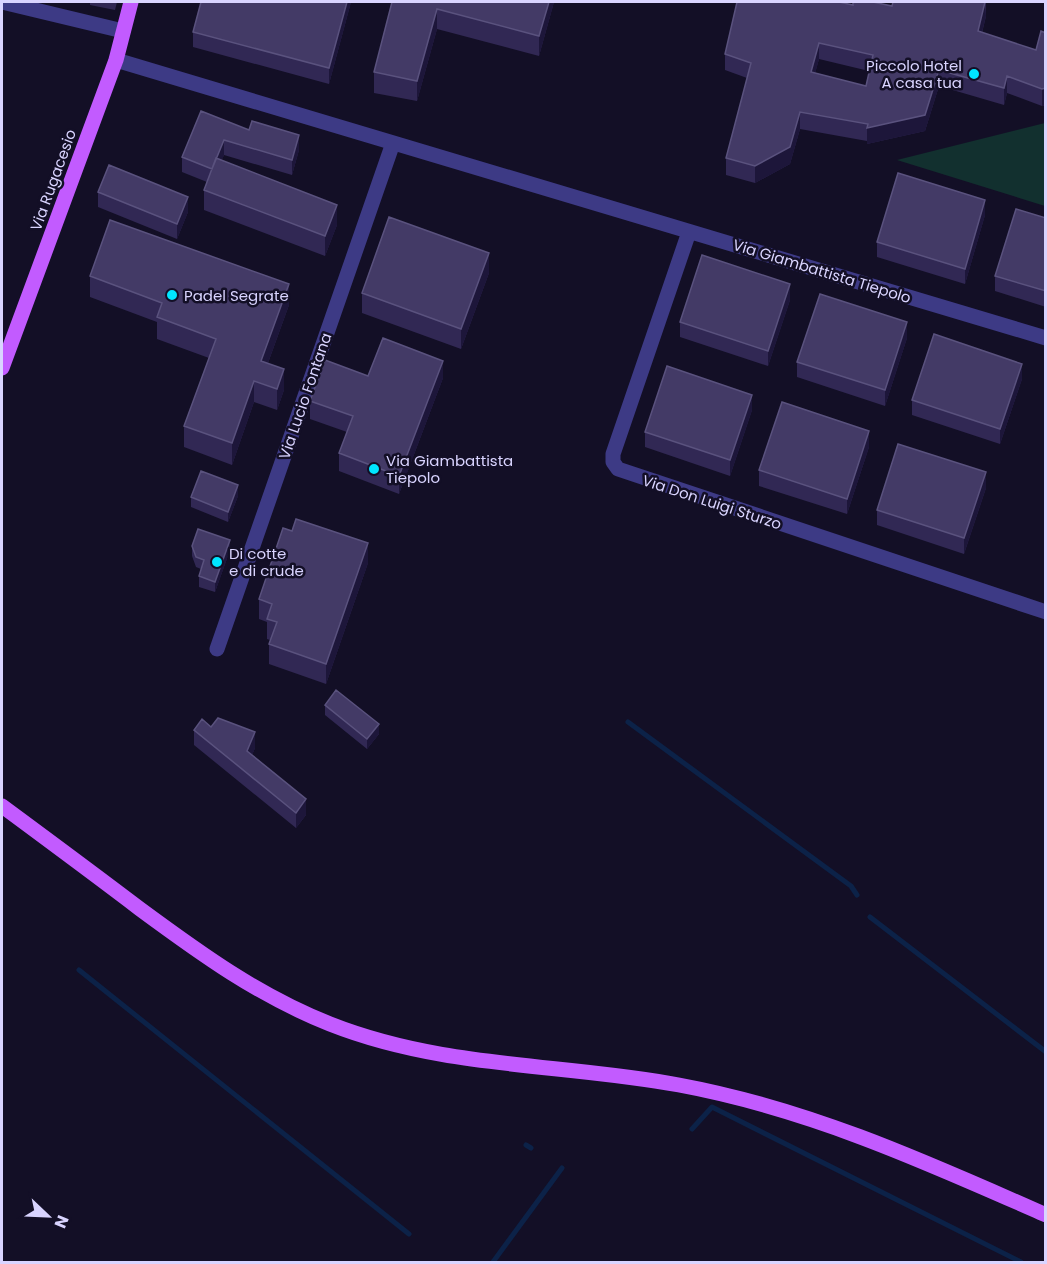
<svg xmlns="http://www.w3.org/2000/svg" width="1047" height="1264" font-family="Poppins,sans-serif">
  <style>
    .green { fill: #12302f }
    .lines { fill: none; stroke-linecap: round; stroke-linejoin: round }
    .stream { stroke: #0c2248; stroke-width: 5 }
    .minor { stroke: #3d3a85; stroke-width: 15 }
    .major { stroke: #c25bff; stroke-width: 15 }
    .wall { fill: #312854; fill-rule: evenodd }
    .shaded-wall { fill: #1d163a }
    .building { fill: #433a66; stroke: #5a527e; stroke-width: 1.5; fill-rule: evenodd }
    .poi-dot { fill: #00e5ff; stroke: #130f26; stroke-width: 2 }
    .labels { text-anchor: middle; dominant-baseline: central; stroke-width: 5; stroke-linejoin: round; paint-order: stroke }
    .poi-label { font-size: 15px; fill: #d9d4ff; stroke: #130f26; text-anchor: start }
    .street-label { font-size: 15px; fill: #d9d4ff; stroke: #130f26 }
  </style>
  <rect width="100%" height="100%" fill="#130f26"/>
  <!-- green -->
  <path class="green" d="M 1045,123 L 1045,206 L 897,160 Z"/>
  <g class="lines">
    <!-- stream -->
    <path class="stream" d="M 628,722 L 851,886 L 857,895
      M 870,917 L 1046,1052
      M 79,970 L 409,1234
      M 692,1129 L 712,1107 L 1021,1262
      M 526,1145 L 531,1148
      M 493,1262 L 562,1168"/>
    <!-- minor -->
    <path class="minor" d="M 2,2 L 123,31
      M 116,60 L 1046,338
      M 689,232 L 613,454 L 613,462 L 618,469 L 1046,612
      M 217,649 L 393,143"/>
    <!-- major -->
    <path class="major" d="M 2,368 L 116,60 L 131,2
      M 2,806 C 48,840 94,874 140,909 C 201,954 259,996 330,1024 C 444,1069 561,1063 679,1085 C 809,1109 926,1162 1046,1215"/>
  </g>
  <!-- wall -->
  <path class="wall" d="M 90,2 L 117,2 L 115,10 L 90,5 Z
    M 201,2 L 351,2 L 329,84 L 193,47 L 193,32 Z
    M 392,2 L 554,2 L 539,56 L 437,29 L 417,101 L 374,93 L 374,72 Z
    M 986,2 L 986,16 L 982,33 L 1036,50 L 1046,33 L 1046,105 L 1042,106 L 1007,93 L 1004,105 L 939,86 L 925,131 L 867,144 L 867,141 L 800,129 L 790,164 L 755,183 L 726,175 L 726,158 L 747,78 L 725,70 L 725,54 L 853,5 L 892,6 ZM 819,59 L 869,71 L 866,86 L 815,73 Z
    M 201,111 L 299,150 L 292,175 L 224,155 L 221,161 L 337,225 L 325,256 L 204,210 L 204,190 L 207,182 L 182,172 L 182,157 Z
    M 98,192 L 188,212 L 177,239 L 98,207 Z
    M 985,215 L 965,284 L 877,257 L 877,242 Z
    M 1046,218 L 1046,307 L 995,291 L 995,276 Z
    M 489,273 L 461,349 L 362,313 L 362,293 Z
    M 90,276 L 289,305 L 268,363 L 284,390 L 277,410 L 254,402 L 232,465 L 184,447 L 184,426 L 209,358 L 157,339 L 157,322 L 90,297 Z
    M 790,300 L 768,366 L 680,337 L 680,322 Z
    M 907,338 L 885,406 L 797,377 L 797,362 Z
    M 368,376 L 443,378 L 399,494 L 339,471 L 339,453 L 347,432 L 310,419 L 310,401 Z
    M 1022,379 L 1000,444 L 912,415 L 912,400 Z
    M 752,410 L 730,476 L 645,447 L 645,432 Z
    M 869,447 L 847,514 L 759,486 L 759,470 Z
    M 986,488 L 964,554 L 877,525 L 877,510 Z
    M 238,496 L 228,522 L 191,507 L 191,497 Z
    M 192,546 L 230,550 L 215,592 L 199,587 L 199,576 L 201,569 L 196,567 L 192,556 Z
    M 368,563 L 326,684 L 269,664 L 269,644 L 270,640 L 267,639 L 267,622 L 259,619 L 259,599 Z
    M 325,705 L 379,734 L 367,749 L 325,715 Z
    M 211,727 L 255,748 L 252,755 L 306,815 L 296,828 L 194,745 L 194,730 Z"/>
  <!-- shaded-wall -->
  <path class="shaded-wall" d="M 347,2 L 351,2 L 329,84 L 329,68 Z
    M 549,2 L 554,2 L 539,56 L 539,36 Z
    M 985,2 L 986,16 L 978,48 L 978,31 Z
    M 437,9 L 437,29 L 417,101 L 417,81 Z
    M 819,43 L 819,59 L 811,89 L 811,72 Z
    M 939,70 L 939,86 L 925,131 L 867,144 L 867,128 Z
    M 1007,76 L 1007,93 L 1004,105 L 1004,88 Z
    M 1046,88 L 1046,105 L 1042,106 L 1042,89 Z
    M 800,112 L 800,129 L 790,164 L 755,183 L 755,166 Z
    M 299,135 L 299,150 L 292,175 L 292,160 Z
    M 224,140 L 224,155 L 212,184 L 212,169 Z
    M 188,197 L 188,212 L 177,239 L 177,224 Z
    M 985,200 L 985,215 L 965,284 L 965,269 Z
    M 337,205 L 337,225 L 325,256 L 325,236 Z
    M 489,253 L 489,273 L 461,349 L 461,329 Z
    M 289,284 L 289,305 L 261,382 L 261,361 Z
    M 790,284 L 790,300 L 768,366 L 768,351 Z
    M 907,322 L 907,338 L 885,406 L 885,390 Z
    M 443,361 L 443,378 L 399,494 L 399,476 Z
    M 1022,364 L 1022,379 L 1000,444 L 1000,429 Z
    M 284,369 L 284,390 L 277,410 L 277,389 Z
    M 254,381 L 254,402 L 232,465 L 232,443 Z
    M 752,395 L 752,410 L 730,476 L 730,460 Z
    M 869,431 L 869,447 L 847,514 L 847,499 Z
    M 986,472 L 986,488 L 964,554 L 964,538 Z
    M 238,485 L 238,496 L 228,522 L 228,512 Z
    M 230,540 L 230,550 L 215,592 L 215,582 Z
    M 368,543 L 368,563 L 326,684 L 326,664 Z
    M 379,724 L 379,734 L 367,749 L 367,739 Z
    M 255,732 L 255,748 L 247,767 L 247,751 Z
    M 306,799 L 306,815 L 296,828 L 296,813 Z"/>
  <!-- building -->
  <path class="building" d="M 201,2 L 347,2 L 329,68 L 193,32 Z
    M 392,2 L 549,2 L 539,36 L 437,9 L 417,81 L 374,72 Z
    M 737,2 L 839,2 L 853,5 L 853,2 L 873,2 L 892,6 L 893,2 L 985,2 L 978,31 L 1036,50 L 1041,31 L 1046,33 L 1046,88 L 1042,89 L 1007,76 L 1004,88 L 939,70 L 925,115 L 867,128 L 868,124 L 800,112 L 790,147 L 755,166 L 726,158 L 751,63 L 725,54 ZM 819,43 L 873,55 L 866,86 L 811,72 Z
    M 201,111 L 249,130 L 252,121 L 299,135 L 292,160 L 224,140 L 212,169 L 182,157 Z
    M 216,158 L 337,205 L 325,236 L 204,190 Z
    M 109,165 L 188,197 L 177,224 L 98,192 Z
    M 898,173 L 985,200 L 965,269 L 877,242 Z
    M 1016,209 L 1046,218 L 1046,291 L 995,276 Z
    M 389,217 L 489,253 L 461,329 L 362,293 Z
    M 110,220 L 289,284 L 261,361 L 284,369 L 277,389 L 254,381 L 232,443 L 184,426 L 216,339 L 157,317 L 162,303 L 90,276 Z
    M 702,255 L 790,284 L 768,351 L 680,322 Z
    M 820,294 L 907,322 L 885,390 L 797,362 Z
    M 934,334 L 1022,364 L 1000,429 L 912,400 Z
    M 383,338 L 443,361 L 399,476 L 339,453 L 353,416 L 310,401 L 325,360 L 368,376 Z
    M 667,366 L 752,395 L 730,460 L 645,432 Z
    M 782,402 L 869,431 L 847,499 L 759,470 Z
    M 898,444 L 986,472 L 964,538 L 877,510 Z
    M 201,471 L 238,485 L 228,512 L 191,497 Z
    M 296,519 L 368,543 L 326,664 L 269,644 L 277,622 L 267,619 L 272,604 L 259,599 L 283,528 L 292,531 Z
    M 198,529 L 230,540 L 215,582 L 199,576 L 204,560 L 196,557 L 192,546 Z
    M 336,690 L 379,724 L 367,739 L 325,705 Z
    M 218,718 L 255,732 L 247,751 L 306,799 L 296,813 L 194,730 L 202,719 L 211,727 Z"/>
  <!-- markers -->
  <g class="poi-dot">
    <circle cx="974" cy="74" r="6"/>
    <circle cx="172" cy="295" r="6"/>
    <circle cx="374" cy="469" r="6"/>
    <circle cx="217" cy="562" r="6"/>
  </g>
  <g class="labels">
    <!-- poi labels -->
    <g class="poi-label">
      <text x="962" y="65" text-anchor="end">Piccolo Hotel<tspan x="962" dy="17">A casa tua</tspan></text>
      <text x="184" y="295">Padel Segrate</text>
      <text x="386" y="460">Via Giambattista<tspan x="386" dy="17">Tiepolo</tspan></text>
      <text x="229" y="553">Di cotte<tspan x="229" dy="17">e di crude</tspan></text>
    </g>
    <!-- street labels -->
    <g class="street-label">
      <text transform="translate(53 180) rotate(-70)">Via Rugacesio</text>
      <text transform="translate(822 271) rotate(17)">Via Giambattista Tiepolo</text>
      <text transform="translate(305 396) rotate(-71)">Via Lucio Fontana</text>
      <text transform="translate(712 502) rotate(18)">Via Don Luigi Sturzo</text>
    </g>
  </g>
  <!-- border -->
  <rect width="1047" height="1264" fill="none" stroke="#d9d4ff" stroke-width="6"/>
  <!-- north arrow -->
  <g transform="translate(48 1216) rotate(113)" stroke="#130f26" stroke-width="4.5" paint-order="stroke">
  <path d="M0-4.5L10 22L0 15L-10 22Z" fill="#d9d4ff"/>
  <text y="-9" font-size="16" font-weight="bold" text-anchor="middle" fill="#d9d4ff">N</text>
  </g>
</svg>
